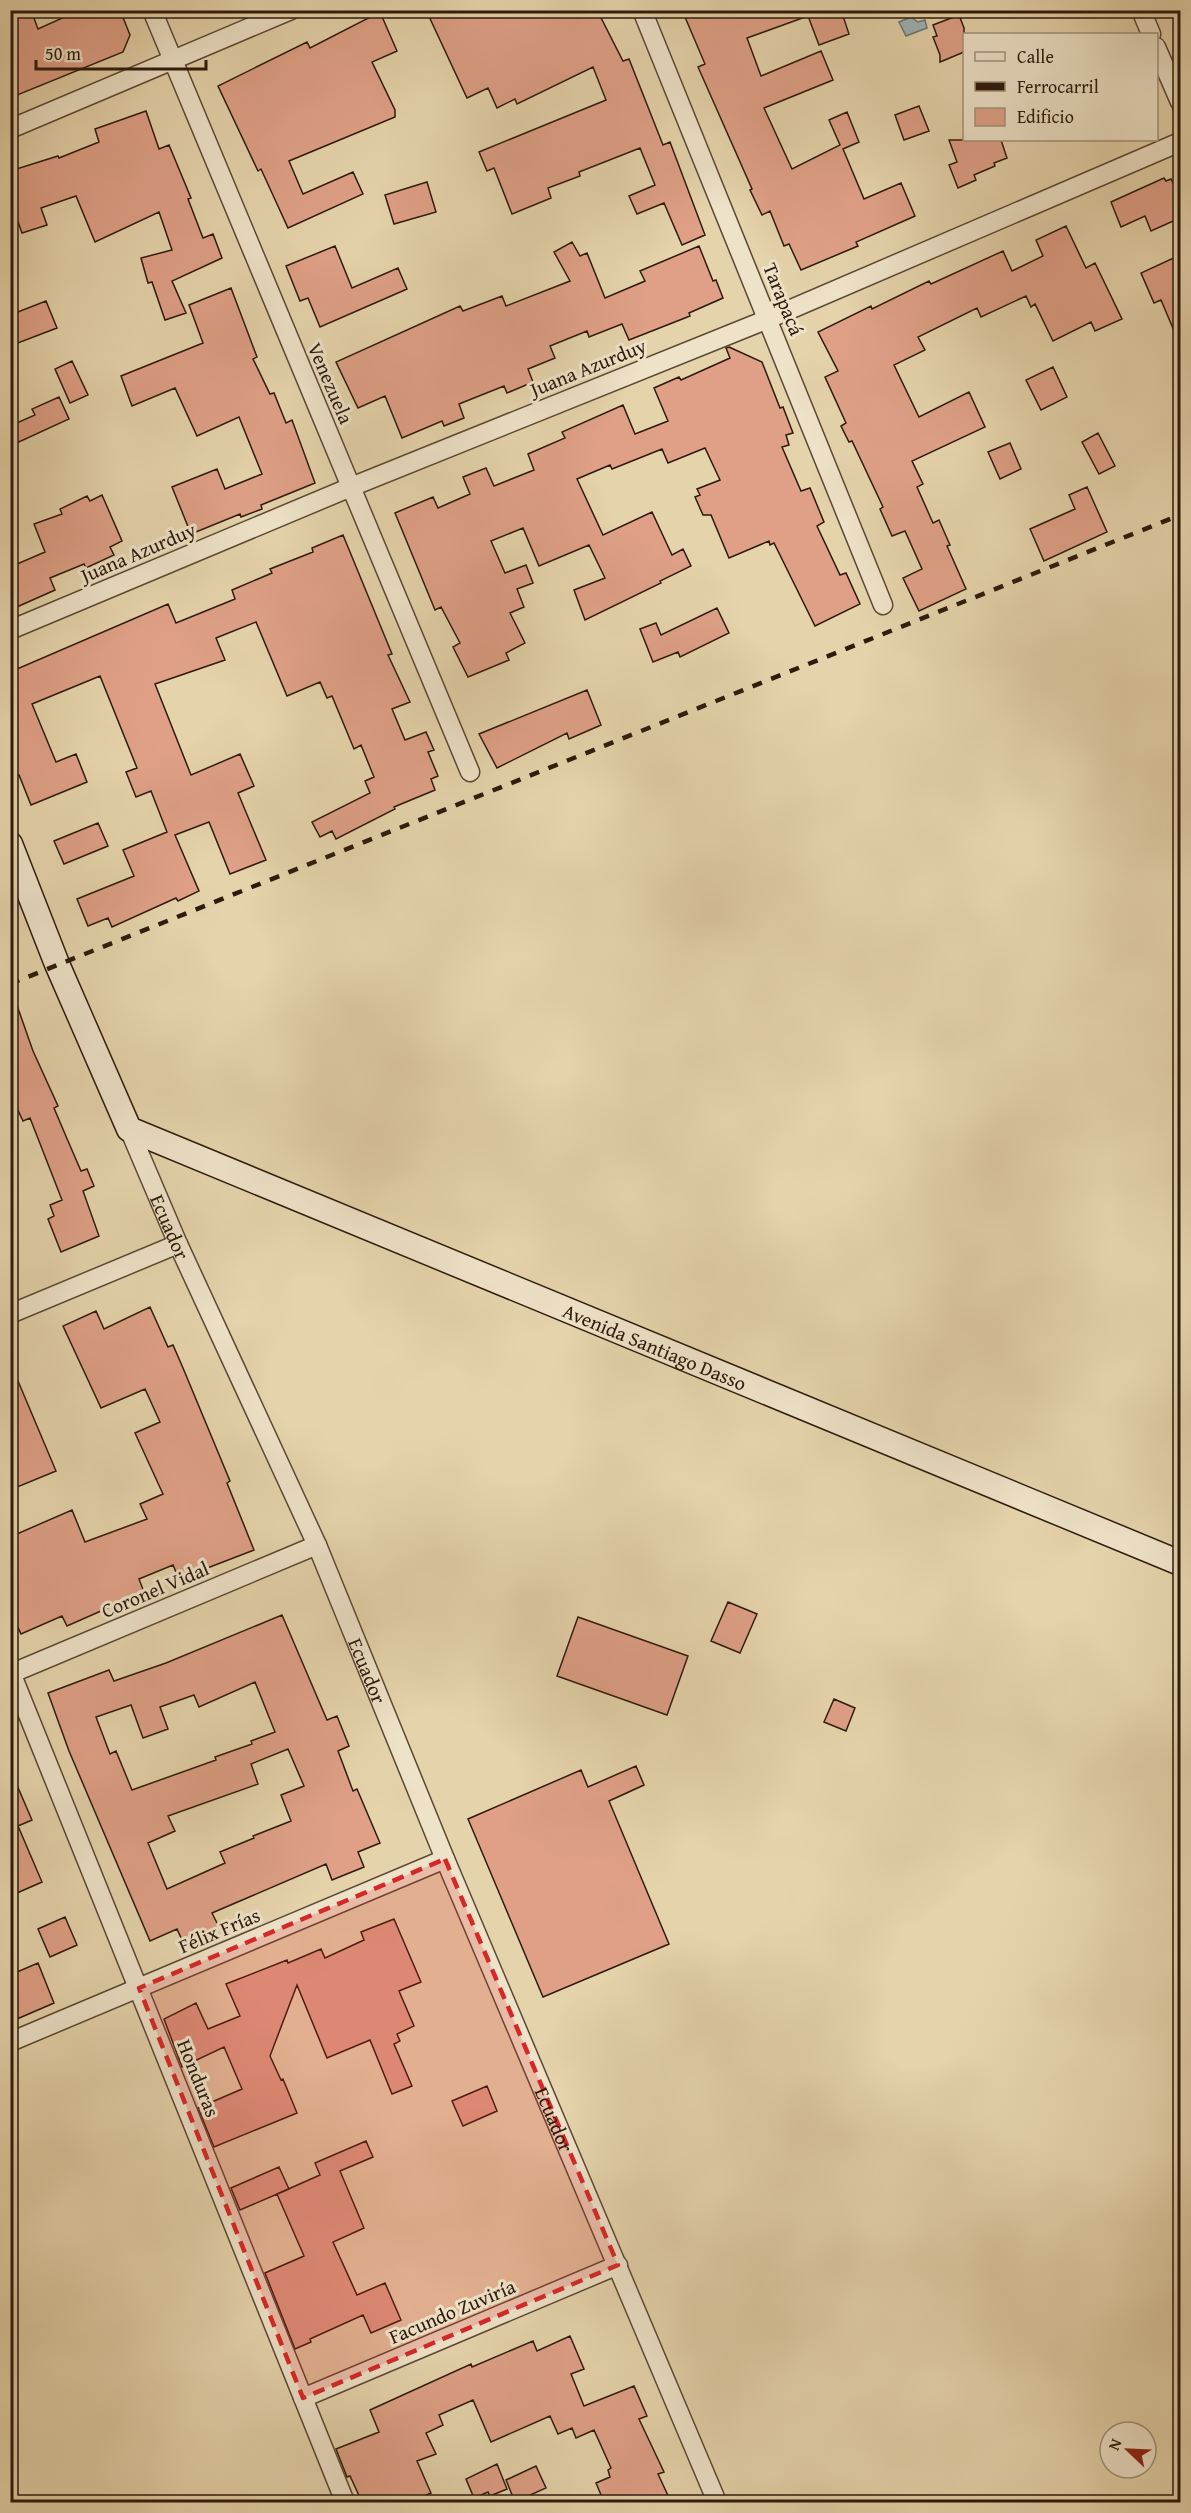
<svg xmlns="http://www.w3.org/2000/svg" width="1191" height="2513" font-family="'Gentium Book Plus',serif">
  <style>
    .water { fill: #9cb4b6; stroke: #707672; stroke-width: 1.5 }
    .building { fill: #dfa087; stroke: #2d1a0c; stroke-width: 1.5; fill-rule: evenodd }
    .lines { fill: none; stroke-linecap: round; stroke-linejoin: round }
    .street-casing { stroke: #5b4834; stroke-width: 21 }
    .secondary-casing { stroke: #2d1a0c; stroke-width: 27 }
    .street { stroke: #eee2c8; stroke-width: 18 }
    .secondary { stroke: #eee2c8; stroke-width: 24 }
    .rail { stroke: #2d1a0c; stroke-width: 4.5; stroke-dasharray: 10 10; stroke-linecap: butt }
    .marked { fill: #d62828; fill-opacity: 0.2; stroke: #d62828; stroke-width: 4.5; stroke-dasharray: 12 8; stroke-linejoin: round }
    .labels { text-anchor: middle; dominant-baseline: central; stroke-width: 6; stroke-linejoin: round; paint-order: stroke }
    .street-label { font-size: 20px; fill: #2d1a0c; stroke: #eee2c8 }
  </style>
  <rect width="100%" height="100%" fill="#e5d3ab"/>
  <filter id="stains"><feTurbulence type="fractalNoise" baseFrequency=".00333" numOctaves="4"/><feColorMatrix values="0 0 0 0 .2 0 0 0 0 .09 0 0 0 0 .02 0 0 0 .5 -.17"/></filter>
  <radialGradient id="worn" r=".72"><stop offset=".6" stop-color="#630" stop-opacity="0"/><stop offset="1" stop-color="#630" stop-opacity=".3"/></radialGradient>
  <!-- water -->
  <path class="water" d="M 911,17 L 918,22 L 925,20 L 927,28 L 906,36 L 899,22 Z"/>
  <!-- building -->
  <path class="building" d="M 10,10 L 31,10 L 38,29 L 80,10 L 120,10 L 130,35 L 123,52 L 10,98 Z
    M 426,10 L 597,10 L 623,61 L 629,59 L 663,145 L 670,142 L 705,235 L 682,245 L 664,203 L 637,214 L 629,196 L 655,185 L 640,148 L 579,172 L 580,176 L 548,188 L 551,198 L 512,214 L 494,168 L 487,171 L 479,152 L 606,100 L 593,67 L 517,104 L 515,99 L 497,108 L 488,88 L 467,98 Z
    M 682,10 L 841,10 L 849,34 L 819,45 L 808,16 L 747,38 L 761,76 L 821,51 L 833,80 L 764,108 L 792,169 L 840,145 L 829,120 L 847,112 L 859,142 L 843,149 L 864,199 L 901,183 L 915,216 L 856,242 L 858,246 L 801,270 L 789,244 L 784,246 L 770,211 L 762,215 L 750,190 L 752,189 L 698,67 L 705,64 Z
    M 380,12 L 397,51 L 372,62 L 395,110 L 395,117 L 289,161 L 303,194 L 353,172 L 363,194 L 288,228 L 261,169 L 258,171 L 218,86 L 307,42 L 310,48 Z
    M 959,15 L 964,28 L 964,52 L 940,62 L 940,55 L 933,37 L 937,36 L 933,25 Z
    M 919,106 L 929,131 L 904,140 L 895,115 Z
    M 146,111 L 159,149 L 169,145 L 191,198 L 188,199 L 203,238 L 213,234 L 222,258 L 172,281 L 186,313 L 165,320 L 152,282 L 148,283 L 141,258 L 172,250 L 159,212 L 95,242 L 76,196 L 41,208 L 47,225 L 22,233 L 10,199 L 10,171 L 58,156 L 59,158 L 99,142 L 95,129 Z
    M 949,140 L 1001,140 L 1007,158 L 994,163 L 995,166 L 974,175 L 976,180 L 958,188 L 949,165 L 957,162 Z
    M 1164,178 L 1166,181 L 1171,179 L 1174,185 L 1180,182 L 1180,218 L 1151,231 L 1145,216 L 1121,227 L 1111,202 Z
    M 427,182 L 436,212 L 394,224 L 385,195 Z
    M 1066,226 L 1086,268 L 1095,263 L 1122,319 L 1095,331 L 1091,322 L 1053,341 L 1035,304 L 1031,307 L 1026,296 L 981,317 L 977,308 L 918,337 L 925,350 L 894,365 L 919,417 L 969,392 L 985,427 L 912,461 L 923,484 L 917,487 L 933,523 L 939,520 L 950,545 L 947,546 L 966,589 L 919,611 L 903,578 L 922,569 L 905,531 L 892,536 L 880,509 L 883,507 L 852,441 L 849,442 L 841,426 L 846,423 L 825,377 L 838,371 L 818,332 L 871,306 L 872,309 L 929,281 L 931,284 L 1003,251 L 1012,271 L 1043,256 L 1036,240 Z
    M 572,242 L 580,256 L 587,253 L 605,298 L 645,281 L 640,271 L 699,246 L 713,281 L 716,280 L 723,298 L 689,313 L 690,316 L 629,340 L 622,324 L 589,337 L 587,331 L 550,346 L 555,358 L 528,369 L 533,382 L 507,393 L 504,386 L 459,404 L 464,418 L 444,426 L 442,421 L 402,438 L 385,396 L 358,408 L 336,362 L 460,306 L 463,311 L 502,296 L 506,306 L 570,281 L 554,252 Z
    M 335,246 L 352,288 L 398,268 L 407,289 L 320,327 L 308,298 L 300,301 L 286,266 Z
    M 1180,255 L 1180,345 L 1161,300 L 1154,303 L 1141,273 Z
    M 231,288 L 257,357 L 253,359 L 270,394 L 274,393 L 286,423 L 292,420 L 315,483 L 261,505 L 262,509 L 241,517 L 240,514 L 191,534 L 172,487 L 217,469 L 225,489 L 262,474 L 239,417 L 197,436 L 175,388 L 132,406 L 121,376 L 203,343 L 189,305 Z
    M 46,301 L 57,328 L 10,346 L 10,315 Z
    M 729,347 L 762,362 L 780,408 L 783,407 L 793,433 L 786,435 L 789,445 L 782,447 L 801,491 L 810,488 L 824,522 L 817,526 L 840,575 L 846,573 L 860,604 L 815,626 L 774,543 L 770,545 L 769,541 L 729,558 L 711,515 L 703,515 L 695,497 L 700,495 L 697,489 L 720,480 L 705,448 L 668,463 L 662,449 L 612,469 L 610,465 L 577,479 L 603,535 L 652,512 L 672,555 L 683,549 L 691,566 L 660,581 L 661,583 L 585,620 L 574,590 L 605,578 L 589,545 L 539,566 L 523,528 L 491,541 L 505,573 L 526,565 L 533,583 L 517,589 L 524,607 L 510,613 L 525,643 L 506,653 L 509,660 L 468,677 L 453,647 L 460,643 L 441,607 L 435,610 L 395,513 L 433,497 L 438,508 L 470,494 L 463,477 L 486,468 L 494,486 L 534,470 L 528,454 L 565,438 L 562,432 L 623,405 L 635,434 L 668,421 L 654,388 L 679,377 L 681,380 L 730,358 L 726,348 Z
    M 72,361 L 88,395 L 70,403 L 55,369 Z
    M 1053,367 L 1067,397 L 1041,410 L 1026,380 Z
    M 59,397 L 69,419 L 10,446 L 10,426 L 35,415 L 32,409 Z
    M 1098,433 L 1115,466 L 1099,474 L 1082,442 Z
    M 1010,443 L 1021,469 L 1000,479 L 988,452 Z
    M 1087,487 L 1107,532 L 1044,561 L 1030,529 L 1075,509 L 1069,495 Z
    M 102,495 L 122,541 L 110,547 L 114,555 L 86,568 L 84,564 L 50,578 L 55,590 L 10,610 L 10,567 L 45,552 L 34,524 L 62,514 L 60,509 L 87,496 L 90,501 Z
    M 343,535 L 392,654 L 388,655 L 410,702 L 392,709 L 405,740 L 426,732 L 434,750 L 428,752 L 438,776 L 431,779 L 435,790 L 394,807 L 395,809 L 336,839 L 332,831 L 320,837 L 312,822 L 370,793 L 365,781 L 374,777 L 361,745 L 354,749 L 332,696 L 327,698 L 320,682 L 287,696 L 256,622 L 216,638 L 225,660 L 155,684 L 191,775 L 240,754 L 254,786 L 238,793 L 266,860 L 230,874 L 209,822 L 175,835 L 199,891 L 178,901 L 176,898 L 112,927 L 108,918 L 88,926 L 77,899 L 134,876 L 123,850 L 167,832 L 151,791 L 136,797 L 126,772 L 137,768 L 100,676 L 32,704 L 56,762 L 76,754 L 87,782 L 31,805 L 19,775 L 16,776 L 10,763 L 10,672 L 168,604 L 176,623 L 235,599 L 232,590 L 272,573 L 270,569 L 313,552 L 312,548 Z
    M 717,608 L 729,633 L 680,657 L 678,652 L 653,662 L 640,629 L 656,623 L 661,635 Z
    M 587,690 L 601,725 L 569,739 L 567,733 L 497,768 L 479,734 Z
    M 98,823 L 108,846 L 64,864 L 54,841 Z
    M 10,994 L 13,994 L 33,1051 L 58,1106 L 54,1108 L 68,1141 L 81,1171 L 87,1169 L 94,1186 L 83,1191 L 99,1236 L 61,1252 L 48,1219 L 54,1216 L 50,1205 L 62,1200 L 30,1118 L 23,1121 L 10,1093 Z
    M 150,1307 L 168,1347 L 173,1345 L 183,1368 L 230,1481 L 227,1483 L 254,1550 L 179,1579 L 173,1565 L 139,1579 L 144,1592 L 67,1626 L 62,1616 L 21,1634 L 10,1610 L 10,1537 L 72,1510 L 85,1542 L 147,1519 L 140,1504 L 163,1494 L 135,1433 L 160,1422 L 145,1389 L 101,1408 L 63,1326 L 96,1311 L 104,1329 Z
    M 10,1362 L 56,1471 L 10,1490 Z
    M 728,1602 L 757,1614 L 740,1653 L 711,1641 Z
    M 282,1615 L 327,1720 L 337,1716 L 349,1746 L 338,1751 L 353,1791 L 357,1789 L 380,1843 L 358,1852 L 364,1867 L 332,1880 L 326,1864 L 212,1913 L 219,1927 L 182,1940 L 177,1929 L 150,1941 L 69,1751 L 48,1693 L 109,1670 L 114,1681 L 166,1663 ZM 255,1682 L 275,1732 L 251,1741 L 252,1744 L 215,1757 L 216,1760 L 132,1790 L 116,1751 L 110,1754 L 96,1717 L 131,1705 L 143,1738 L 168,1729 L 160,1707 L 194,1695 L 199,1707 ZM 288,1749 L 304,1786 L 281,1795 L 291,1821 L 253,1836 L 254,1838 L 220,1852 L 225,1863 L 167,1889 L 148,1843 L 175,1831 L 168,1816 L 258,1784 L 251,1764 Z
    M 578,1617 L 688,1656 L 667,1715 L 557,1676 Z
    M 834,1699 L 855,1708 L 846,1731 L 824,1722 Z
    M 636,1766 L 644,1785 L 609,1801 L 669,1944 L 543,1997 L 468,1819 L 581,1770 L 588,1787 Z
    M 10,1769 L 32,1820 L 18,1826 L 42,1882 L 10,1896 Z
    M 65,1917 L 77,1945 L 50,1957 L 38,1929 Z
    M 394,1919 L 421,1982 L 399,1991 L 414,2026 L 397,2034 L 400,2041 L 394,2044 L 412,2086 L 392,2094 L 370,2040 L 327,2058 L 297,1985 L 270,2056 L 281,2080 L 283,2079 L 297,2113 L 214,2147 L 198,2108 L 242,2089 L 224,2047 L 182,2067 L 164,2019 L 196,2003 L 208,2029 L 240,2016 L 226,1984 L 287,1960 L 288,1963 L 321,1949 L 325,1958 L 364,1940 L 361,1932 Z
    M 38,1963 L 54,2003 L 10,2022 L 10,1975 Z
    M 487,2086 L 497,2111 L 463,2126 L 452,2101 Z
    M 366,2141 L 373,2157 L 340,2171 L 364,2228 L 333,2242 L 357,2295 L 385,2283 L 401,2320 L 371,2333 L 363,2315 L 310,2339 L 311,2342 L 295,2349 L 265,2273 L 304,2256 L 277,2194 L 320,2175 L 315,2163 Z
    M 279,2167 L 289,2189 L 240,2210 L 231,2188 Z
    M 570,2336 L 584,2369 L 571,2374 L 584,2406 L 634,2386 L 647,2416 L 639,2419 L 664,2472 L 658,2474 L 671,2502 L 604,2502 L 596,2483 L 610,2477 L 608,2470 L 611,2468 L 594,2430 L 576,2438 L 572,2428 L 558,2434 L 550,2416 L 491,2442 L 473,2400 L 439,2415 L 443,2425 L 426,2433 L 436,2454 L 417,2461 L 431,2493 L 410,2502 L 362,2502 L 350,2476 L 347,2477 L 336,2449 L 379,2432 L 370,2410 L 471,2364 L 472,2367 L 533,2341 L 537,2351 Z
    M 497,2464 L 507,2489 L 490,2496 L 488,2492 L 474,2498 L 466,2479 Z
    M 536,2466 L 546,2488 L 515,2502 L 506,2480 Z"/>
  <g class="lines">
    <defs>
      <g id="street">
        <path d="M 152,10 L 470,772"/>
        <path d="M 642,10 L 883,605"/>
        <path d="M 1141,10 L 1151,34"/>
        <path d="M 1156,47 L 1180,102"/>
        <path d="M 10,129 L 291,10"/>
        <path d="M 10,630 L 351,487 L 768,319 L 1180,142"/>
        <path id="s1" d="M 129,1129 L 178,1244 L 317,1545 L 445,1859 L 717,2502"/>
        <path d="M 10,1314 L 178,1244"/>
        <path d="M 10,1670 L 345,2502"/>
        <path d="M 10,1674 L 317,1545"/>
        <path d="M 10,2042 L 445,1859"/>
        <path d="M 303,2398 L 618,2265"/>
      </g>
      <g id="secondary">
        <path id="s2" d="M 10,844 L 57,964 L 129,1129 L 1180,1563"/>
      </g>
    </defs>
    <!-- street casing -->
    <use href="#street" class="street-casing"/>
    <!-- secondary casing -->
    <use href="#secondary" class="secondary-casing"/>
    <!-- street -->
    <use href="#street" class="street"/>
    <!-- secondary -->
    <use href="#secondary" class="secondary"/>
    <!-- rail -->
    <path class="rail" d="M 10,984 L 1180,515"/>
  </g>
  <!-- marked area -->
  <path class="marked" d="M 445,1859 L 618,2265 L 303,2398 L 139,1988 Z"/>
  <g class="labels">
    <!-- street labels -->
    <g class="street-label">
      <text transform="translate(784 299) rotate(68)">Tarapacá</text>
      <text transform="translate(588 367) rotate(-22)">Juana Azurduy</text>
      <text transform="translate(331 383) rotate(67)">Venezuela</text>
      <text transform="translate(138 552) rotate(-23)">Juana Azurduy</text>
      <text stroke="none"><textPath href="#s1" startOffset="106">Ecuador</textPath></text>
      <text stroke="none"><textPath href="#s2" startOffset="878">Avenida Santiago Dasso</textPath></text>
      <text transform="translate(155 1589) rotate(-23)">Coronel Vidal</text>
      <text stroke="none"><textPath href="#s1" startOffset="592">Ecuador</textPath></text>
      <text transform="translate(219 1930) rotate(-23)">Félix Frías</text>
      <text transform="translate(199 2078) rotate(68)">Honduras</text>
      <text stroke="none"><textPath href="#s1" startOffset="1078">Ecuador</textPath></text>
      <text transform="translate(452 2311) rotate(-23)">Facundo Zuviría</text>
    </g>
  </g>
  <!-- margin -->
  <rect width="1191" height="2513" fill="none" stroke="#e5d3ab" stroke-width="36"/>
  <rect x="12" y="12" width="1167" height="2489" fill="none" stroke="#2d1a0c" stroke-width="3"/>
  <rect x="18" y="18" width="1155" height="2477" fill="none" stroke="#2d1a0c" stroke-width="1.5"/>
  <!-- legend -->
  <rect x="963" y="33" width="195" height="108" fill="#eee2c8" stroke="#a1927d" stroke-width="1.5"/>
  <rect x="975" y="52" width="30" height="9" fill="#eee2c8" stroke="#a1927d" stroke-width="1.5"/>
  <text x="1017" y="63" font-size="18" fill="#2d1a0c">Calle</text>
  <rect x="975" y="82" width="30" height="9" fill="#2d1a0c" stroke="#a1927d" stroke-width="1.5"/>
  <text x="1017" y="93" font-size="18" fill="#2d1a0c">Ferrocarril</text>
  <rect x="975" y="108" width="30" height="18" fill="#dfa087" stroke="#a1927d" stroke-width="1.5"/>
  <text x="1017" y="123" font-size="18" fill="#2d1a0c">Edificio</text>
  <!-- north arrow -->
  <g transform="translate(1128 2450) rotate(293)"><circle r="28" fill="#eee2c8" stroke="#a1927d" stroke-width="1.5"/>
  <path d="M0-4.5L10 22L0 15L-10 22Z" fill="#8f2418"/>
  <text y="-9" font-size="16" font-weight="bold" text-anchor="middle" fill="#2d1a0c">N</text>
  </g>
  <!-- scale -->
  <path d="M36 60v9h170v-9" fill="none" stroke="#2d1a0c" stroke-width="3"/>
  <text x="45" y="60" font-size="18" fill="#2d1a0c" stroke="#eee2c8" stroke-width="4.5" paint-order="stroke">50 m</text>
  <rect width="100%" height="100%" filter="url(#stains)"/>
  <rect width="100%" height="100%" fill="url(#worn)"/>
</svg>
